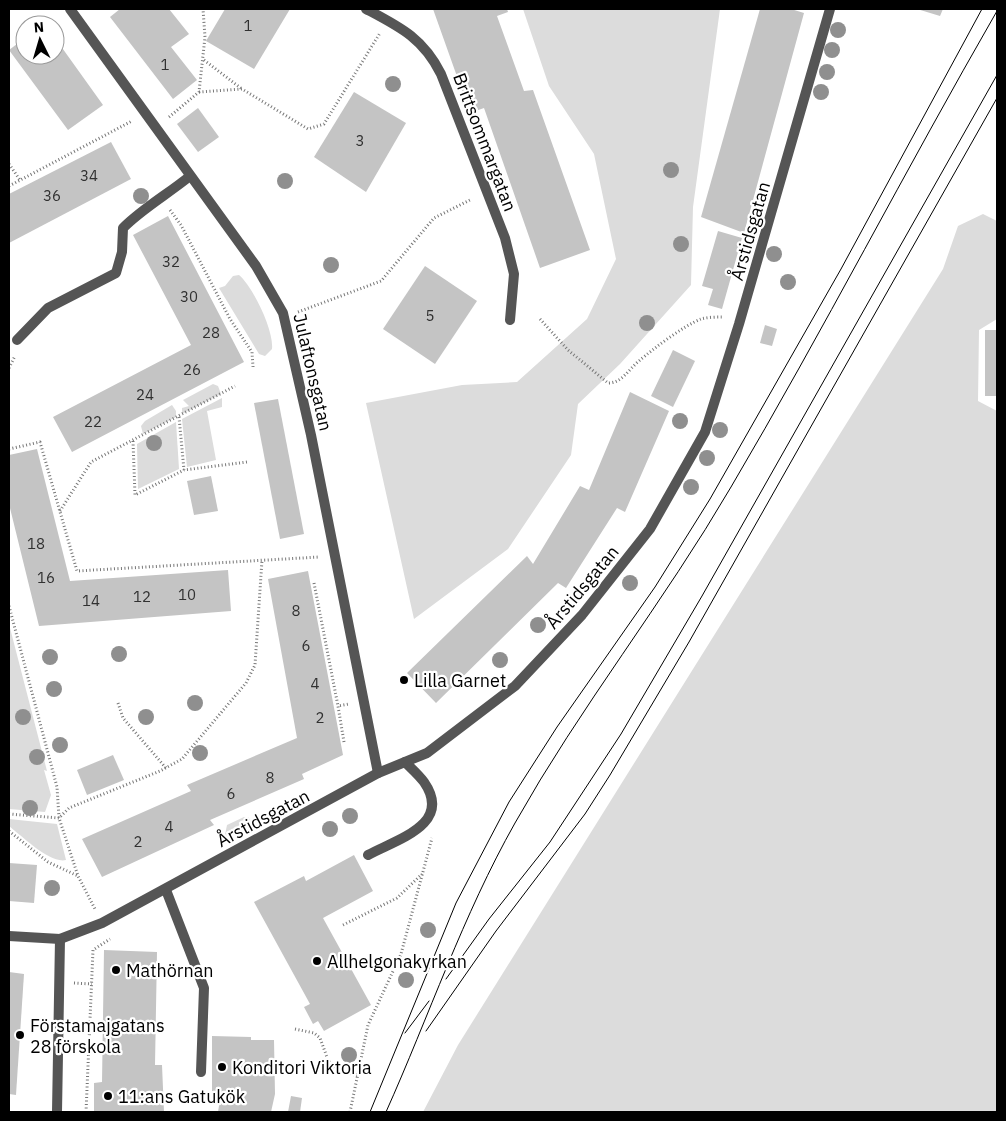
<svg xmlns="http://www.w3.org/2000/svg" width="1006" height="1121" viewBox="0 0 1006 1121" font-family="'IBM Plex Sans',sans-serif">
	<style>
		.green { fill: #dcdcdc }
		.building { fill: #c4c4c4 }
		.lines { fill: none; stroke-linecap: round; stroke-linejoin: round }
		.path { stroke: #777; stroke-width: 3; stroke-dasharray: 1 2.5; stroke-linecap: butt }
		.lane { stroke: #555; stroke-width: 10 }
		.street { stroke: #555; stroke-width: 10 }
		.tram { stroke: #000; stroke-width: 1 }
		.tree { fill: #8f8f8f }
		.poi-dot { fill: #000; stroke: #fff; stroke-width: 2 }
		.labels { text-anchor: middle; dominant-baseline: central; stroke-width: 4.5; stroke-linejoin: round; paint-order: stroke }
		.number-label { font-size: 15px; fill: #313131 }
		.street-label { font-size: 18px; fill: #000; stroke: #fff }
		.poi-label { font-size: 18px; fill: #000; stroke: #fff; text-anchor: start }
	</style>
	<rect width="100%" height="100%" fill="#fff"/>
	<g class="green">
		<polygon points="523,9 720,9 693,207 691,285 620,364 578,404 571,455 508,549 414,619 366,403 462,385 517,382 587,319 616,259 594,154 549,86"/>
		<polygon points="983,214 997,221 997,319 979,330 978,401 997,411 997,1112 423,1112 458,1045 943,269 958,226"/>
		<path d="M 239,275 C 253,287 274,330 272,349 L 265,356 L 259,354 L 219,288 L 225,286 L 233,276 Z"/>
		<polygon points="213,384 218,386 221,394 182,414 182,408 189,406 183,400"/>
		<polygon points="222,398 222,407 207,411 216,460 187,467 182,419"/>
		<polygon points="172,405 176,411 176,417 143,434 141,426 145,421"/>
		<polygon points="176,422 179,469 138,489 137,444"/>
		<polygon points="9,624 47,771 44,770 51,795 45,812 9,809"/>
		<polygon points="244,817 248,817 253,824 224,840 227,825"/>
		<path d="M 9,819 L 57,824 L 66,860 C 50,864 22,836 9,826 Z"/>
	</g>
	<g class="building">
		<polygon points="120,9 169,9 189,34 171,47 197,80 173,99 110,17"/>
		<polygon points="225,9 290,9 254,69 206,41"/>
		<polygon points="433,9 507,9 508,12 497,16 524,91 533,90 590,250 540,268 484,108 470,113"/>
		<polygon points="760,9 791,9 804,13 744,233 701,217"/>
		<polygon points="917,9 943,9 940,16"/>
		<polygon points="25,38 25,55 55,55 55,38 103,105 68,130 9,50"/>
		<polygon points="354,92 406,123 366,192 314,157"/>
		<polygon points="198,108 219,137 198,152 177,124"/>
		<polygon points="111,142 131,179 9,243 9,194"/>
		<polygon points="168,216 244,362 72,452 53,417 191,345 133,235"/>
		<polygon points="718,231 742,238 722,309 708,305 713,289 702,286"/>
		<polygon points="425,266 477,301 435,364 383,329"/>
		<polygon points="765,325 777,329 772,346 760,343"/>
		<rect x="985" y="330" width="12" height="66"/>
		<polygon points="673,350 695,361 673,407 651,396"/>
		<polygon points="630,392 669,411 625,512 617,508 566,588 558,583 436,703 407,673 527,556 533,564 580,486 589,490"/>
		<polygon points="278,399 304,534 280,539 254,403"/>
		<polygon points="37,449 70,581 228,570 231,611 39,626 9,504 9,455"/>
		<polygon points="211,476 218,511 194,515 187,481"/>
		<polygon points="308,571 343,755 302,774 304,779 210,820 214,825 102,877 82,839 191,791 187,785 297,738 268,579"/>
		<polygon points="113,755 124,780 87,795 77,770"/>
		<polygon points="354,855 373,891 323,918 371,1005 324,1031 318,1021 313,1024 304,1007 310,1004 254,902 304,876 306,881"/>
		<polygon points="9,863 37,865 34,903 9,901"/>
		<polygon points="104,950 157,952 155,1065 162,1065 164,1112 94,1112 94,1083 102,1082"/>
		<polygon points="9,972 24,974 16,1095 9,1094"/>
		<polygon points="212,1036 251,1037 251,1040 274,1040 275,1094 271,1112 218,1112 221,1093 212,1093"/>
		<polygon points="291,1096 302,1098 300,1112 288,1112"/>
	</g>
	<g class="lines">
		<g class="path">
			<polyline points="204,60 242,89"/>
			<polyline points="199,92 242,89 308,129 324,124 380,33"/>
			<polyline points="169,117 199,92 205,37 203,9"/>
			<polyline points="9,164 20,180"/>
			<polyline points="9,186 132,121"/>
			<polyline points="170,210 181,225 230,319 252,352 253,367"/>
			<polyline points="298,312 381,281 434,218 472,199"/>
			<path d="M 540,319 L 568,350 L 608,383 C 622,383 628,370 639,361 C 653,349 683,326 701,319 C 708,317 717,317 724,317"/>
			<polyline points="9,368 15,356"/>
			<polyline points="179,417 184,470"/>
			<polyline points="133,441 135,495 184,470 247,462"/>
			<polyline points="9,449 40,442 77,571 319,557"/>
			<polyline points="60,511 91,462 235,386"/>
			<polyline points="314,583 338,706"/>
			<polyline points="9,606 57,787 59,818 78,876 95,909"/>
			<polyline points="118,703 123,718 166,768"/>
			<polyline points="344,742 338,706 349,704"/>
			<polyline points="9,814 59,818 69,808 160,771 182,759 246,683 255,665 262,560"/>
			<polyline points="9,831 48,862 78,876"/>
			<polyline points="343,925 397,898 422,874"/>
			<polyline points="74,983 92,984"/>
			<polyline points="295,1029 314,1033 320,1038 328,1060 335,1068 357,1076"/>
			<polyline points="86,1112 93,950 110,939"/>
			<polyline points="350,1112 368,1025 401,954 432,838"/>
		</g>
		<g class="lane">
			<path d="M 17,340 L 48,308 L 116,273 L 122,252 L 123,228 C 143,208 168,194 190,176"/>
			<path d="M 368,855 C 398,839 453,824 424,782 C 419,775 411,768 405,762"/>
			<polyline points="166,890 204,988 201,1072"/>
		</g>
		<g class="street">
			<polyline points="70,9 256,266 283,313 311,435 378,773"/>
			<path d="M 366,9 C 400,27 423,38 441,74 L 505,238 L 514,274 L 510,320"/>
			<polyline points="9,936 60,939 102,923 378,773 427,753 515,686 582,615 650,529 705,432 739,324 830,9"/>
			<polyline points="57,1112 60,939"/>
		</g>
		<g class="tram">
			<polyline points="446,979 489,919 550,842 621,734 702,596 997,75"/>
			<polyline points="426,1031 496,931 585,814 610,775 689,642 997,98"/>
			<polyline points="405,1033 429,1001"/>
			<polyline points="370,1112 456,903 509,802 557,727 655,587 710,499 841,269 982,9"/>
			<path d="M 386,1112 C 429,1016 463,915 515,823 C 580,707 664,602 731,487 C 823,331 906,169 997,11"/>
		</g>
	</g>
	<g class="tree">
		<circle cx="838" cy="30" r="8"/>
		<circle cx="832" cy="50" r="8"/>
		<circle cx="827" cy="72" r="8"/>
		<circle cx="393" cy="84" r="8"/>
		<circle cx="821" cy="92" r="8"/>
		<circle cx="671" cy="170" r="8"/>
		<circle cx="285" cy="181" r="8"/>
		<circle cx="141" cy="196" r="8"/>
		<circle cx="681" cy="244" r="8"/>
		<circle cx="774" cy="254" r="8"/>
		<circle cx="331" cy="265" r="8"/>
		<circle cx="788" cy="282" r="8"/>
		<circle cx="647" cy="323" r="8"/>
		<circle cx="680" cy="421" r="8"/>
		<circle cx="720" cy="430" r="8"/>
		<circle cx="154" cy="443" r="8"/>
		<circle cx="707" cy="458" r="8"/>
		<circle cx="691" cy="487" r="8"/>
		<circle cx="630" cy="583" r="8"/>
		<circle cx="538" cy="625" r="8"/>
		<circle cx="119" cy="654" r="8"/>
		<circle cx="50" cy="657" r="8"/>
		<circle cx="500" cy="660" r="8"/>
		<circle cx="54" cy="689" r="8"/>
		<circle cx="195" cy="703" r="8"/>
		<circle cx="23" cy="717" r="8"/>
		<circle cx="146" cy="717" r="8"/>
		<circle cx="60" cy="745" r="8"/>
		<circle cx="200" cy="753" r="8"/>
		<circle cx="37" cy="757" r="8"/>
		<circle cx="30" cy="808" r="8"/>
		<circle cx="350" cy="816" r="8"/>
		<circle cx="330" cy="829" r="8"/>
		<circle cx="52" cy="888" r="8"/>
		<circle cx="428" cy="930" r="8"/>
		<circle cx="406" cy="980" r="8"/>
		<circle cx="349" cy="1055" r="8"/>
	</g>
	<g class="poi-dot">
		<circle cx="404" cy="680" r="5"/>
		<circle cx="317" cy="961" r="5"/>
		<circle cx="116" cy="970" r="5"/>
		<circle cx="20" cy="1035" r="5"/>
		<circle cx="222" cy="1067" r="5"/>
		<circle cx="108" cy="1096" r="5"/>
	</g>
	<g class="labels">
		<g class="number-label">
			<text x="248" y="25">1</text>
			<text x="165" y="64">1</text>
			<text x="360" y="140">3</text>
			<text x="89" y="175">34</text>
			<text x="52" y="195">36</text>
			<text x="171" y="261">32</text>
			<text x="189" y="296">30</text>
			<text x="430" y="315">5</text>
			<text x="211" y="332">28</text>
			<text x="192" y="369">26</text>
			<text x="145" y="394">24</text>
			<text x="93" y="421">22</text>
			<text x="36" y="543">18</text>
			<text x="46" y="577">16</text>
			<text x="187" y="594">10</text>
			<text x="142" y="596">12</text>
			<text x="91" y="600">14</text>
			<text x="296" y="610">8</text>
			<text x="306" y="645">6</text>
			<text x="315" y="683">4</text>
			<text x="320" y="717">2</text>
			<text x="270" y="777">8</text>
			<text x="231" y="793">6</text>
			<text x="169" y="826">4</text>
			<text x="138" y="841">2</text>
		</g>
		<g class="street-label">
			<text transform="translate(485 142) rotate(69)">Brittsommargatan</text>
			<text transform="translate(750 231) rotate(-74)">Årstidsgatan</text>
			<text transform="translate(313 372) rotate(77)">Julaftonsgatan</text>
			<text transform="translate(582 587) rotate(-50)">Årstidsgatan</text>
			<text transform="translate(263 818) rotate(-28)">Årstidsgatan</text>
		</g>
		<g class="poi-label">
			<text x="414" y="680">Lilla Garnet</text>
			<text x="327" y="961">Allhelgonakyrkan</text>
			<text x="126" y="970">Mathörnan</text>
			<text x="30" y="1025">Förstamajgatans<tspan x="30" dy="21">28 förskola</tspan></text>
			<text x="232" y="1067">Konditori Viktoria</text>
			<text x="118" y="1096">11:ans Gatukök</text>
		</g>
	</g>
	<rect width="1006" height="1121" fill="none" stroke="#000000" stroke-width="20"/>
	<g transform="translate(40 40) rotate(355)"><circle r="24" fill="#ffffff" stroke="#999999"/>
	<path d="M0-4L9 19L0 12L-9 19Z" fill="#000000"/>
	<text y="-8" font-size="14" font-weight="bold" text-anchor="middle" fill="#000000">N</text>
	</g>
</svg>
